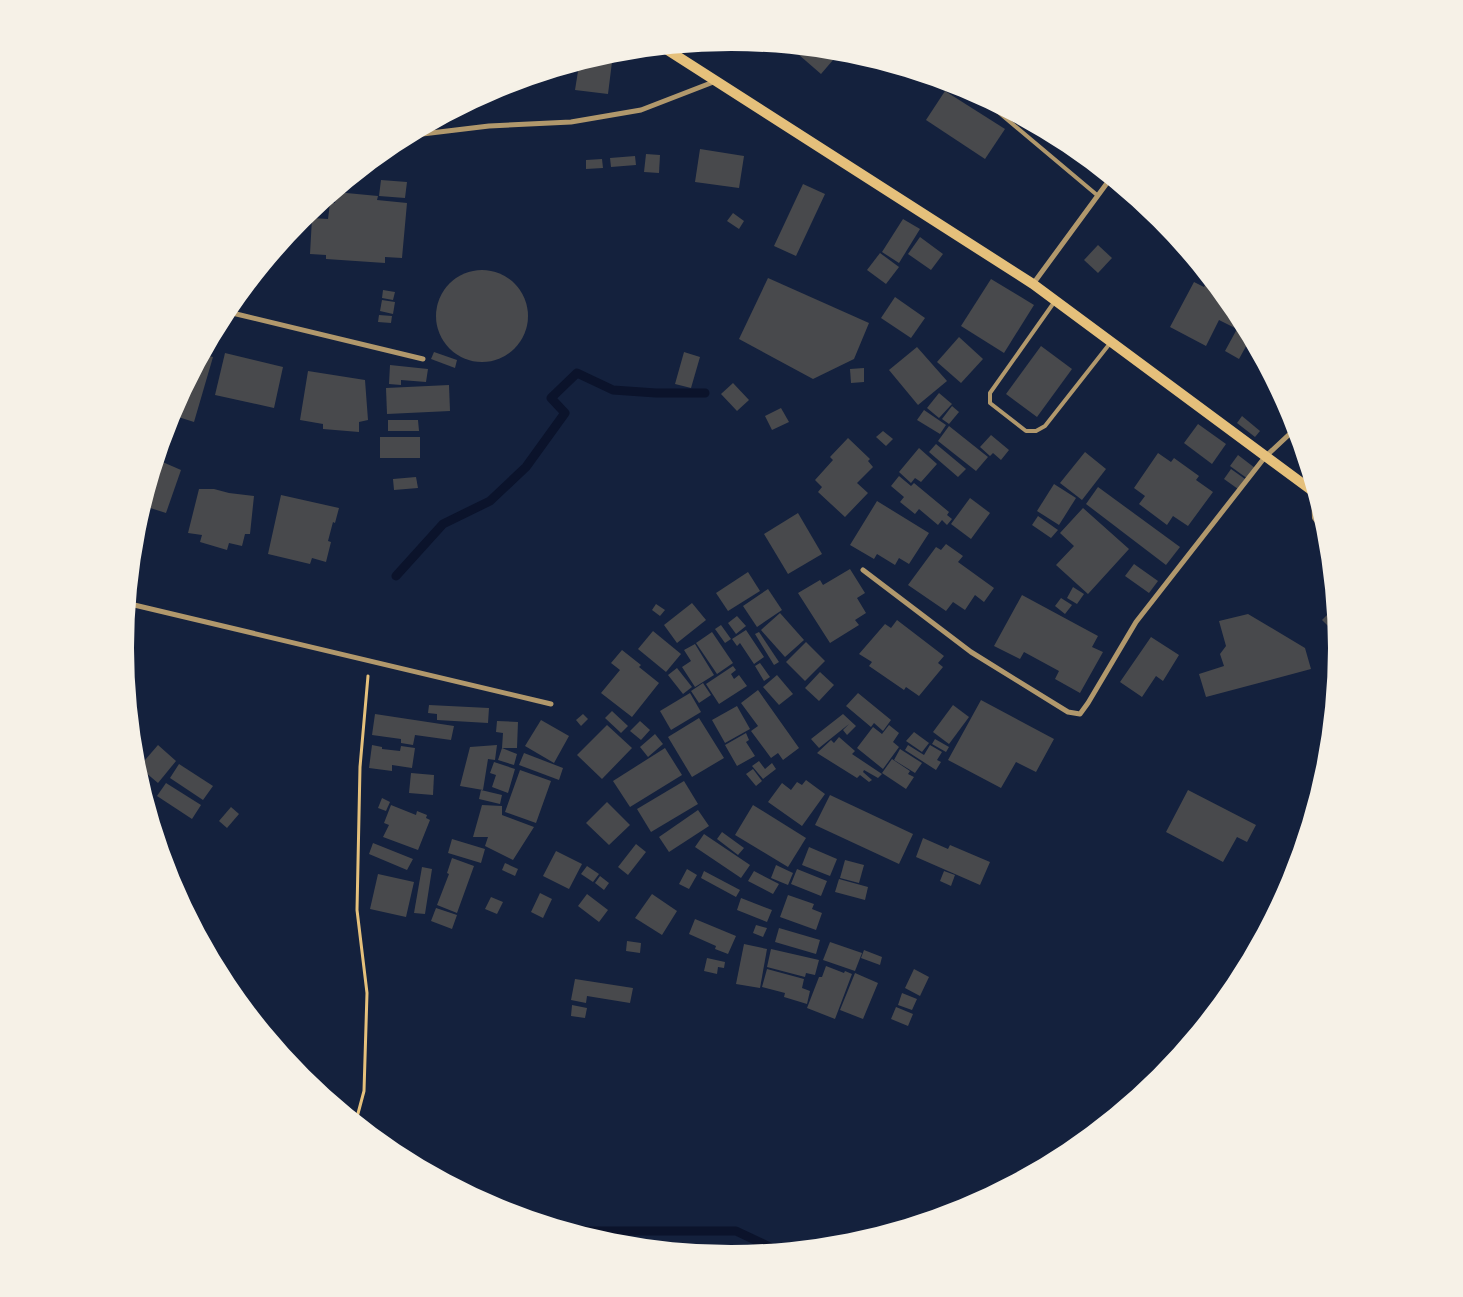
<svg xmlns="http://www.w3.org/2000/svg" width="1463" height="1297" viewBox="0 0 1463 1297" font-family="'DM Sans',sans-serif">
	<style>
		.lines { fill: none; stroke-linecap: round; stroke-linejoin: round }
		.stream { stroke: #0b132b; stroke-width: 9 }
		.building { fill: #48494c }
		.path { stroke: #e5c07b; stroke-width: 3 }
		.service { stroke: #b1986c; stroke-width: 4 }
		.minor { stroke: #b1986c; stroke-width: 5 }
		.secondary { stroke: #e5c07b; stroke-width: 10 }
	</style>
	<rect width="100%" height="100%" fill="#14213d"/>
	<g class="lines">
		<g class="stream">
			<polyline points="396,576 443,524 490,501 526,467 565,413 551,398 577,373 613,390 656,393 705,393"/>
			<polyline points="561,1227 587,1231 736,1231 776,1250"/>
		</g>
	</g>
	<g class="building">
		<polygon points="791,48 839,53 821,74"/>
		<polygon points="613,54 608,94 575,90 579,65"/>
		<polygon points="945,91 1005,129 985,159 926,120"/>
		<polygon points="700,149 744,156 739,188 695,182"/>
		<polygon points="646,154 660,155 659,173 644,172"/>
		<polygon points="635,156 636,165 611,167 610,158"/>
		<polygon points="602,159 603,168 586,169 586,160"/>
		<polygon points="381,180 407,182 405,198 379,196"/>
		<polygon points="803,184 825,194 796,256 774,246"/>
		<polygon points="336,192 378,196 377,200 407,203 402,258 385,257 385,263 326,259 326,255 310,254 312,218 328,219 330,203 335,203"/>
		<polygon points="1142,205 1160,220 1172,235 1169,238"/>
		<polygon points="733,213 744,221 739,229 727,221"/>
		<polygon points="903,219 920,229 899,263 882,252"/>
		<polygon points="920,237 943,254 931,270 908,254"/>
		<polygon points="1098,245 1112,258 1098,273 1084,260"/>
		<polygon points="880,253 899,267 886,284 867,270"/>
		<circle cx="482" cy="316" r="46"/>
		<polygon points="768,278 869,323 854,359 813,379 739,339"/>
		<polygon points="991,279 1034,305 1004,353 961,326"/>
		<polygon points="1207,281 1212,284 1236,312 1250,339 1239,359 1225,351 1237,329 1219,320 1206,346 1170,327 1194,282 1204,287"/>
		<polygon points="383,290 395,292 393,300 382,298"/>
		<polygon points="895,297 925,318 911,338 881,318"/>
		<polygon points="382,300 395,302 393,314 380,311"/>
		<polygon points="379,315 392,316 391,323 378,322"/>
		<polygon points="959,337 983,359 961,383 937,362"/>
		<polygon points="1041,346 1072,369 1037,417 1006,394"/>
		<polygon points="917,347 947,381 918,405 889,370"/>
		<polygon points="434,352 457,360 455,368 431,359"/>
		<polygon points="684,352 700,357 691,388 675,384"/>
		<polygon points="225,353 283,367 274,408 215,395"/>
		<polygon points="205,355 213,357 194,422 172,415"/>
		<polygon points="390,365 428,369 426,382 401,380 401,385 389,384"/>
		<polygon points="864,368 864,382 851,383 850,369"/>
		<polygon points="308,371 365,380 368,420 359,422 359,432 323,429 323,424 300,420"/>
		<polygon points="733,383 749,400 737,411 721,394"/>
		<polygon points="449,385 450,411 387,414 386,388"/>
		<polygon points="939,393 952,404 939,418 927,408"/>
		<polygon points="952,406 959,412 949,424 942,419"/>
		<polygon points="781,408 789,422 772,430 765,416"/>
		<polygon points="924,410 946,425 940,434 917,420"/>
		<polygon points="1242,416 1260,431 1255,437 1237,423"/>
		<polygon points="388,420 418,420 419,431 388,431"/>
		<polygon points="1198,424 1226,444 1212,464 1184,443"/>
		<polygon points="949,426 988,457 976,471 938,441"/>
		<polygon points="883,431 893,439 886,446 876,437"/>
		<polygon points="991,435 1009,450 1001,460 993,453 990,456 980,447"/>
		<rect x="380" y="437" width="40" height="21"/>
		<polygon points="848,438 870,459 868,461 873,467 857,483 868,493 845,517 818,492 822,487 815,480 833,460 830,457"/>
		<polygon points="936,444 966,469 958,477 929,452"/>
		<polygon points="919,448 937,464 921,482 915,478 911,483 899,472"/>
		<polygon points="1085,452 1106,469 1082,500 1060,483"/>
		<polygon points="1158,453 1171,462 1174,458 1199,476 1196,480 1213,492 1188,526 1173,516 1167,525 1139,504 1145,496 1134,488"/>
		<polygon points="1238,455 1255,468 1248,479 1230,466"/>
		<polygon points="158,460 181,470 166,513 144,506"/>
		<polygon points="1231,469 1245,479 1238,489 1224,479"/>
		<polygon points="899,476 911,486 914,483 949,512 947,515 952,519 947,525 942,520 938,525 919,509 915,514 900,502 904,497 891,486"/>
		<polygon points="416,477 418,488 394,490 393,479"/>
		<polygon points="1054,484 1076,498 1059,525 1037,511"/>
		<polygon points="1098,487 1180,547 1166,565 1086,504"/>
		<polygon points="199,489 214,489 229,493 254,496 250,534 245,534 242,546 229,543 227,550 200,542 202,535 188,533"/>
		<polygon points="281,495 339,508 335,523 333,522 328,541 331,542 326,562 312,558 310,564 268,554"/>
		<polygon points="970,498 990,513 971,539 951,524"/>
		<polygon points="877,501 929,533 909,564 899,558 895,565 877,554 874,559 850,545"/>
		<polygon points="1083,508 1129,549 1088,594 1056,565 1074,546 1060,533"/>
		<polygon points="798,513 822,554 788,574 764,534"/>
		<polygon points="1038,516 1058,530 1051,538 1032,525"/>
		<polygon points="946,544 963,556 958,562 994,588 984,602 975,595 965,610 953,602 946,611 908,585 936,547 941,550"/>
		<polygon points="1134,564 1158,581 1149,593 1125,576"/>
		<polygon points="850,569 865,593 857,598 866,613 855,620 859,625 830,643 798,593 820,580 823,585"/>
		<polygon points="748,572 760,591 728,611 716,593"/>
		<polygon points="1073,587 1084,594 1077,604 1067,598"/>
		<polygon points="768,589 782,610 757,627 743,606"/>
		<polygon points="1022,595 1098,636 1092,647 1103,652 1080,693 1055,679 1059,671 1024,652 1020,659 994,646"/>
		<polygon points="1061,598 1072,605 1065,614 1055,606"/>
		<polygon points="692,603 706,620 677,643 664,625"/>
		<polygon points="656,604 665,610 660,616 652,610"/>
		<polygon points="1331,611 1334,614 1336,634 1322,620"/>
		<polygon points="780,613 804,640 785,657 761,630"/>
		<polygon points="1248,614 1305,648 1311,669 1206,697 1199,674 1224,666 1220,654 1226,646 1219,621"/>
		<polygon points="737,616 746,626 736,634 728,623"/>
		<polygon points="897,620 944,656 938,663 943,667 919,696 906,687 904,690 869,666 872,662 859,654 885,624 891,628"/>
		<polygon points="721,625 731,639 725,643 715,629"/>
		<polygon points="746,630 764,657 754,664 740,643 737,646 732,639"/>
		<polygon points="653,631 681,654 666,672 638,649"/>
		<polygon points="712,632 733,663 717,674 696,643"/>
		<polygon points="759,632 779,662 774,665 755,634"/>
		<polygon points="1151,637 1179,655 1163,681 1156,676 1142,697 1120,682"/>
		<polygon points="806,642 825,661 805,681 786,662"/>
		<polygon points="695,644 714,675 695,687 682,667 691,661 684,650"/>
		<polygon points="622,650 641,665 639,667 659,683 632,717 601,693 620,670 611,663"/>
		<polygon points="760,663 770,677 764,681 755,666"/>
		<polygon points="733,666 736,670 731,674 734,679 739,675 747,686 719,704 706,684"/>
		<polygon points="677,668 692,687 683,694 668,675"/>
		<polygon points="820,672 834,685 819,701 805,688"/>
		<polygon points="777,675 793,694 779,705 763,687"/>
		<polygon points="703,683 711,695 699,703 691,691"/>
		<polygon points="758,690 799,748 783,760 778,753 771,758 751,731 758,726 741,703"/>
		<polygon points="690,693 701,712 671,730 660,711"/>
		<polygon points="858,693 891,720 883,731 874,723 871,727 846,706"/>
		<polygon points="981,700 1054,739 1036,772 1016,762 1001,788 948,760"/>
		<polygon points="429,705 489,708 488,723 437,720 437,714 428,713"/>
		<polygon points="953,705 969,717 949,744 933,732"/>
		<polygon points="737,706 750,729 725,743 712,720"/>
		<polygon points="612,711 628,726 621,733 605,718"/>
		<polygon points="375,714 454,726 451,740 415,735 413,745 401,743 401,739 372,735"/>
		<polygon points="583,714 588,719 581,726 576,720"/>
		<polygon points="843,714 856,726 847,735 843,730 849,724 819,748 811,739"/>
		<polygon points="699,718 724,758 692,777 668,737"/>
		<polygon points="541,720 569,736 554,763 525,746"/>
		<polygon points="497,721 518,722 517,748 502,748 503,733 496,732"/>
		<polygon points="640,721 650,730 641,740 630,731"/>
		<polygon points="607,725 632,748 602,779 577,755"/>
		<polygon points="889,725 899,733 893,742 899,747 883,769 857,748 873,727 882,734"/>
		<polygon points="914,732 929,743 922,752 906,741"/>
		<polygon points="746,733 749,740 746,742 755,756 737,766 725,745"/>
		<polygon points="655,734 663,744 648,757 640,747"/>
		<polygon points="839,737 855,751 852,754 882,774 878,778 864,770 863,772 872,780 869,782 860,775 857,778 817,753 831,740 834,743"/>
		<polygon points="935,739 949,747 946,752 932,744"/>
		<polygon points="158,745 176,761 158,783 139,767"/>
		<polygon points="372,745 382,747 382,749 400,751 401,746 415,748 412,768 392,765 392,771 369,768"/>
		<polygon points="497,745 495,760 488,759 483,790 460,786 470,747"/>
		<polygon points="908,745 924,755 930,745 942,752 937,760 941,762 936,770 905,750"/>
		<polygon points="502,748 517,754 514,765 498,760"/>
		<polygon points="665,748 682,775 630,807 613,781"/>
		<polygon points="900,749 922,763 915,773 894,760"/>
		<polygon points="524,753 563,768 559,780 519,765"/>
		<polygon points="892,759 910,771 908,774 914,777 906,789 882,773"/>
		<polygon points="759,761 765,769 772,763 776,769 763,779 752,766"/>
		<polygon points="494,762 515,769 508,793 492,787 496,775 490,773"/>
		<polygon points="179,764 213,786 203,800 170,778"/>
		<polygon points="753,769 762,781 756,786 746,774"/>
		<polygon points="520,770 551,781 536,823 505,812"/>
		<polygon points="411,773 434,775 433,795 409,793"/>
		<polygon points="806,780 825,794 802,826 768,802 782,783 791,790 797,782 802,785"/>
		<polygon points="684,781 698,804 651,832 637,809"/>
		<polygon points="166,783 201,805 192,819 157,796"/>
		<polygon points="481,790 502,795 500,804 479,799"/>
		<polygon points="1188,790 1256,825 1247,842 1237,837 1223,862 1166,832"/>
		<polygon points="830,795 913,834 899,864 815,825"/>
		<polygon points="382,798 390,802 386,811 378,808"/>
		<polygon points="607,802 630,825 609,845 586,823"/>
		<polygon points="391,805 416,815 417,811 427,815 426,818 430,820 418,850 383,837 389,825 384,823"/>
		<polygon points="482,805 502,806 502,815 534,827 513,860 485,846 488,837 473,837"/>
		<polygon points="753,805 806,838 788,867 735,835"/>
		<polygon points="231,807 239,814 227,828 219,821"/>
		<polygon points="698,810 709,826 669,852 659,837"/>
		<polygon points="722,832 744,848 738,855 717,839"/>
		<polygon points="704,834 750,865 741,878 695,847"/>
		<polygon points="923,838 948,849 950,845 990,862 980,885 916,857"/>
		<polygon points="452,839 485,849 481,863 448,853"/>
		<polygon points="373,843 413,859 407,870 369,854"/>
		<polygon points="636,844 646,852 628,875 618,867"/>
		<polygon points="809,847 837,859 830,876 802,865"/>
		<polygon points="556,851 582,864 569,889 543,876"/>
		<polygon points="452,858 474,866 457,913 437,905 449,874 447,873"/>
		<polygon points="845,860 864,865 859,883 840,878"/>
		<polygon points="505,863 518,869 515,876 502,870"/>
		<polygon points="776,865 793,873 788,885 771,878"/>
		<polygon points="587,866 599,874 593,882 581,874"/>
		<polygon points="422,867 432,869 425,914 414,913"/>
		<polygon points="687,869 697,875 689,889 679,884"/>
		<polygon points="797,869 827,881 821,896 791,884"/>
		<polygon points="704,871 740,890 736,897 701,878"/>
		<polygon points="754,871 779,884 773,894 748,881"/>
		<polygon points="944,871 955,875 951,886 940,881"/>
		<polygon points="378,874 414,882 406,917 370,909"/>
		<polygon points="600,876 609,883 604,890 595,883"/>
		<polygon points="839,879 868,887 865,900 835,892"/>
		<polygon points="540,893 552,899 543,918 531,912"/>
		<polygon points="587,894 608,910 599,922 578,906"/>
		<polygon points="652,894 677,911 662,935 635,918"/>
		<polygon points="788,895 814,904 812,909 822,913 816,930 780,917"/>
		<polygon points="491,897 503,902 497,914 485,909"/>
		<polygon points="741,898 772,910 767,922 737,910"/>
		<polygon points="436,908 457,915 452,929 431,921"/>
		<polygon points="695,919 736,936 728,954 715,949 716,946 689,934"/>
		<polygon points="756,925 767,928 763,937 753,933"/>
		<polygon points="779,928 820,940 816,954 775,942"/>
		<polygon points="627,941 641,943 640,953 626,951"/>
		<polygon points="830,942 862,953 855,971 823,960"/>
		<polygon points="744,944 767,949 760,988 736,984"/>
		<polygon points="771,949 819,960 815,975 806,973 805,977 767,967"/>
		<polygon points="864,950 882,957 880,965 861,958"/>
		<polygon points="707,958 725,962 724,968 718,967 717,974 704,971"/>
		<polygon points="826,966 844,973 845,971 852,974 835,1019 807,1008 819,977 822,977"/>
		<polygon points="767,969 804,979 802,988 810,991 807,1004 784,997 785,993 762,987"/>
		<polygon points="914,969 929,977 920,996 905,988"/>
		<polygon points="855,973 878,983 863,1019 840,1010"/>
		<polygon points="575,979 633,988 630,1003 587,996 586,1003 571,1000"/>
		<polygon points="902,993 917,999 912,1010 898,1005"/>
		<polygon points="572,1005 587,1008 585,1018 571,1016"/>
		<polygon points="896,1007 913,1014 908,1026 891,1019"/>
	</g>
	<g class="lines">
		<polyline class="path" points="356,1121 364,1091 367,993 357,910 360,767 368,676"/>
		<g class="service">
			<polyline points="984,100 1097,195"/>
			<polyline points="1055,301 990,393 990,403 1026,431 1036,431 1045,426 1111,342"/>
			<polyline points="1313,493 1314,518 1326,534"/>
		</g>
		<g class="minor">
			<polyline points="414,135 489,126 571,122 641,110 716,81"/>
			<polyline points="1033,284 1110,179"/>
			<polyline points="228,312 423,359"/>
			<polyline points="863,570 971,652 1068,712 1080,714 1088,703 1136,622 1265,457 1295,429"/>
			<polyline points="130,604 551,704"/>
		</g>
		<polyline class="secondary" points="666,49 1033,284 1314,492"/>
	</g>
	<path d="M0 0H1463V1297H0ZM134 648a597 597 0 1 1 1194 0a597 597 0 1 1-1194 0Z" fill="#f6f1e7" fill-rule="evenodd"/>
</svg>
